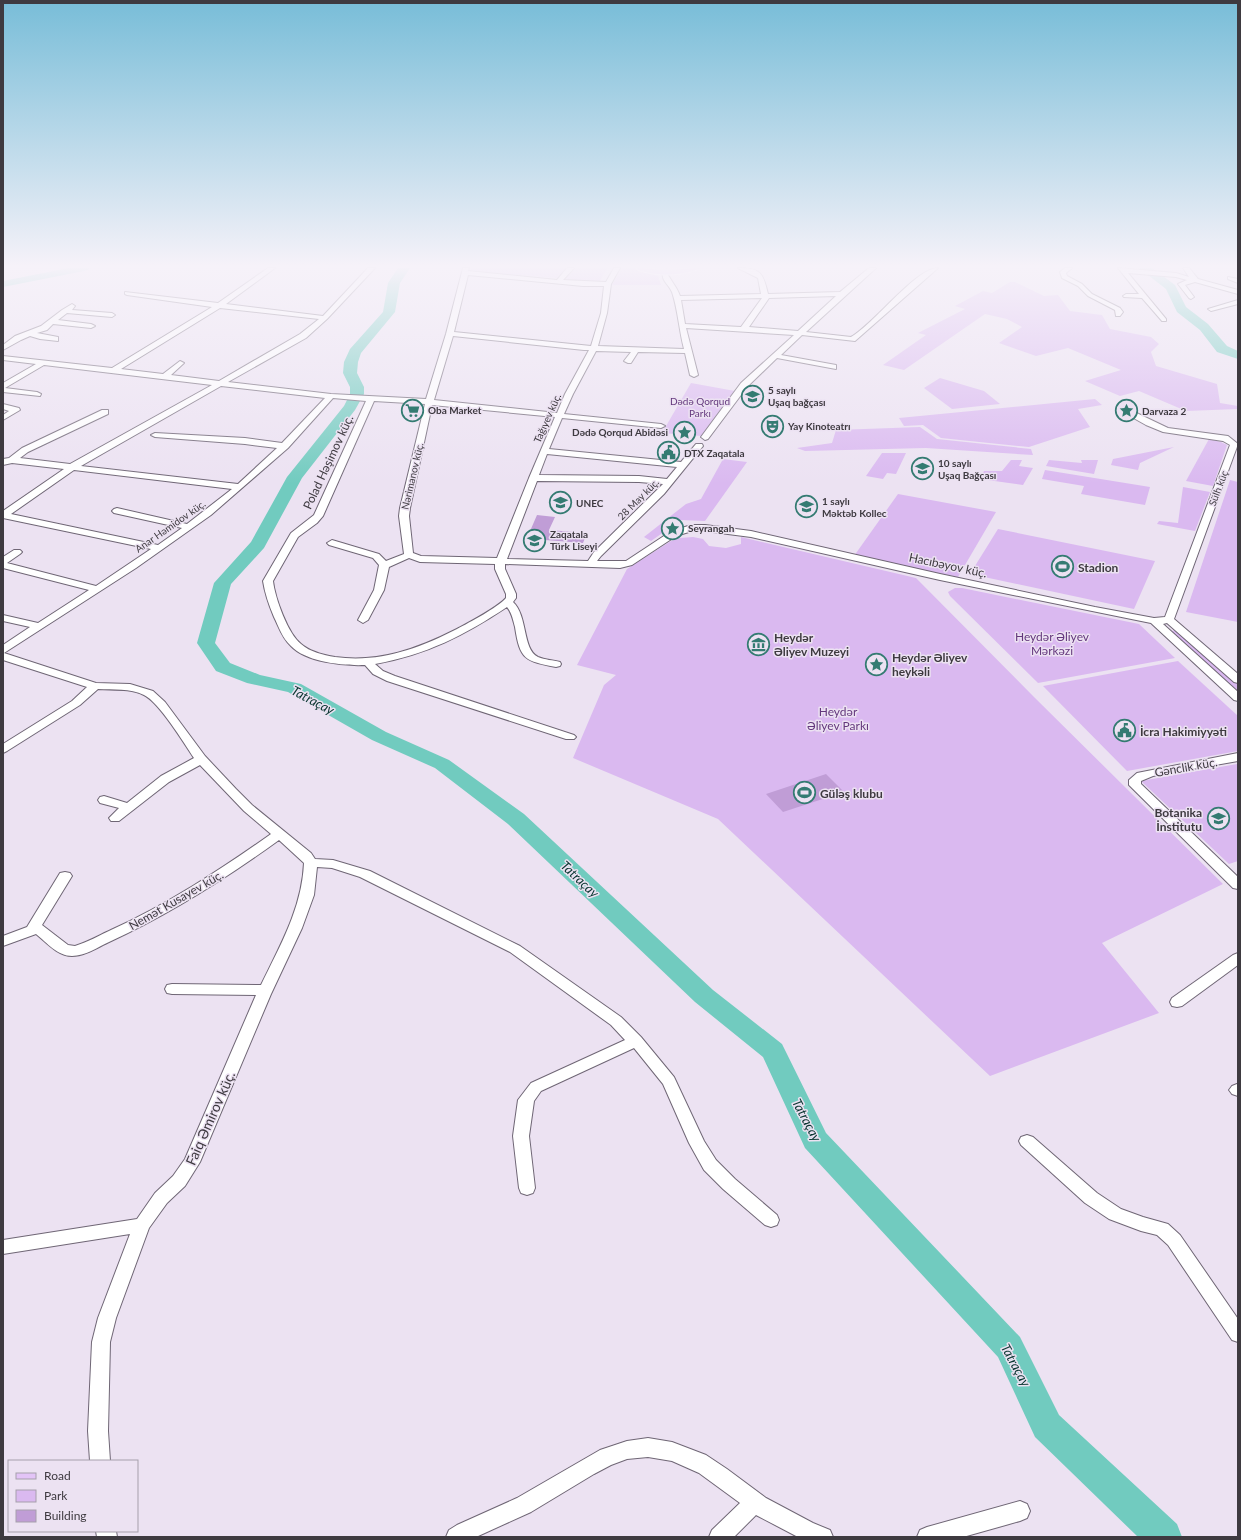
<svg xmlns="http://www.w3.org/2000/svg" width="1241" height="1540" viewBox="0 0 1241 1540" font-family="Lato,sans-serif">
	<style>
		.green { fill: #dab9f0 }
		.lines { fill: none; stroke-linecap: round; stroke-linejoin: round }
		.river { fill: #71cbbf; fill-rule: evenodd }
		.building { fill: #c09dd6 }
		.minor-casing { stroke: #6f6675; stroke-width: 2 }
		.major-casing { stroke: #fff; stroke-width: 2 }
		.minor { fill: #fff; fill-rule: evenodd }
		.major { fill: #e3c4f7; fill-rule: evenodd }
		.labels { text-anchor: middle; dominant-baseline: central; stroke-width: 3; stroke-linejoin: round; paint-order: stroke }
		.far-poi-label { font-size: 10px; font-weight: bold; fill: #3e3a40; stroke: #ece2f2; text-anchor: start }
		.far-park-label { font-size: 10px; fill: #64387d; stroke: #ece2f2 }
		.far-street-label { font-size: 10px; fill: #3e3a40; stroke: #ece2f2 }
		.street-label { font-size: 12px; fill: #3e3a40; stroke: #ece2f2 }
		.poi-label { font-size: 12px; font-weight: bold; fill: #3e3a40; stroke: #ece2f2; text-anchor: start }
		.park-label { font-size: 12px; fill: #64387d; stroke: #ece2f2 }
		.water-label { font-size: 13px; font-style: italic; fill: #0a3631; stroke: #ece2f2 }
		.near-street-label { font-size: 14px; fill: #3e3a40; stroke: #ece2f2 }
	</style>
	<rect width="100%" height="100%" fill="#ece2f2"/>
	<g class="green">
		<polygon points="471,268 567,268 557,278 470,271"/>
		<polygon points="576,268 608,268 599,282 565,279"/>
		<polygon points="622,268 630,268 658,276 661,285 612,285"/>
		<polygon points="1010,282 1015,282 1044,296 1058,295 1070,311 1102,315 1110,329 1151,337 1159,344 1151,352 1156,366 1217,384 1220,403 1238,406 1238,409 1186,411 1139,391 1120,396 1085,381 1121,370 1068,348 1036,356 999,343 1022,327 1007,319 985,314 904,370 883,365 926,335 918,333 965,309 955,306 983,291 992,293"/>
		<polygon points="940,378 984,391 1000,404 952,409 924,388"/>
		<polygon points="691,383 735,391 701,436 662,433"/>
		<polygon points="1095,399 1102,405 1078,409 1090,427 1029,447 941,438 923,425 904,426 899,418"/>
		<polygon points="920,427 937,439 1031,449 1033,455 926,448 805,451 797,448 832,443 836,430"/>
		<polygon points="1209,439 1221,442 1227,445 1213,486 1186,481"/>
		<polygon points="1174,447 1140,463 1138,470 1111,465 1113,459"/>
		<polygon points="882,453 906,453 896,474 887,473 883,479 866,476"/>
		<polygon points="723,459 747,462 705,521 681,520 651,541 644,537 686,504 701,499"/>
		<polygon points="1011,460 1022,460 1019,466 1033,468 1023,485 980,479 984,471 1002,471"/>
		<polygon points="1049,460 1082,463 1081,460 1098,460 1094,474 1046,466"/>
		<polygon points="1045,470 1150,487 1145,505 1081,494 1084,486 1042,479"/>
		<polygon points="1230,480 1238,482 1238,622 1186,612"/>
		<polygon points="1183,487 1210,492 1195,531 1157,524 1159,521 1178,523"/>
		<polygon points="898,494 996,512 958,577 854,556"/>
		<polygon points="998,529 1155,561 1134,609 970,574"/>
		<polygon points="693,537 703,539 709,546 726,548 741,544 741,537 916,578 1034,697 1223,884 1102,943 1159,1013 990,1076 718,819 573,758 604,685 616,675 577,665 627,569 671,541 680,538"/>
		<polygon points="955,588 962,588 1139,624 1175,658 1038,683 950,596 948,592"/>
		<polygon points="1178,630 1238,684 1238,691 1170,631"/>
		<polygon points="1178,661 1238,716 1238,751 1127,771 1043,686"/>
		<polygon points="1237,764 1238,861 1229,864 1141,781"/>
	</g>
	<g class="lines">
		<g class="river">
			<polygon points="69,268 90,268 88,270 84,271 3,287 3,281"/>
			<polygon points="398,268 410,268 400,283 395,312 361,353 358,362 357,373 364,387 364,394 355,410 302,478 264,548 231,584 215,643 230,663 260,675 301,684 386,732 449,760 524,814 713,990 782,1044 826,1133 1020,1337 1059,1415 1177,1524 1182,1537 1138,1537 1035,1437 998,1357 805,1148 763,1057 695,1002 508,824 435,768 372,740 288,692 247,683 216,671 197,643 214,583 251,542 287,477 344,406 350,394 350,387 343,373 344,362 350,349 383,312 388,283"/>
			<polygon points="1139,268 1152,268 1175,285 1186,307 1208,324 1227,346 1238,351 1238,359 1217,352 1200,330 1177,312 1166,289"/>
		</g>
	</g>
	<g class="building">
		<polygon points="407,404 423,405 420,417 403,417"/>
		<polygon points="537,515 555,517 549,530 587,533 583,543 545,540 543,546 524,545"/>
		<polygon points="826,774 844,792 783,812 766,794"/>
	</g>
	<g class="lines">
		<defs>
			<g id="minor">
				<path d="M 268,268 L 275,268 L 226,304 L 323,316 L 368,268 L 375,268 L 327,319 L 306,338 L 228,382 L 331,394 L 426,399 L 446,334 L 463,268 L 469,268 L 468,271 L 557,280 L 567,268 L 574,268 L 563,280 L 606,282 L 614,268 L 620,268 L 611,284 L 607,313 L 598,346 L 684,349 C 679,330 678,310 672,292 C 669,285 661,280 663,273 L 667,273 C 671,281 677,287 680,296 L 761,294 L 758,278 L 738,268 C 761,268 763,273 768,294 L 840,292 L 869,268 L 876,268 L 806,332 L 851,337 C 873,325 916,268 938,268 L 855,341 L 802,335 L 781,355 L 836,365 L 836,369 L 777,358 L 747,387 L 708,439 L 705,440 L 701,437 L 741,383 L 794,335 L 686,328 L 698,375 L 694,377 L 690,375 L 685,353 L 638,352 L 631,363 L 628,363 L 624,361 L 631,352 L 596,351 L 573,394 L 564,414 L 661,424 L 665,426 L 661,428 L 562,418 L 549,449 L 681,462 L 696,444 L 702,444 L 703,446 L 664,494 L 601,556 L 597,561 L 626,561 L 670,532 L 691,525 L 705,525 L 751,531 L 940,574 L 1095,607 L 1154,618 L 1165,617 L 1230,445 L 1223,441 L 1163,432 L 1146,425 L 1121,411 L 1120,409 L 1124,407 L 1168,428 L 1228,436 L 1238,444 L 1174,619 L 1238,674 L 1238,683 L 1234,682 L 1167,623 L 1163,624 L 1238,692 L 1238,701 L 1234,700 L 1151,623 L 940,580 L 751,537 L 705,531 L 692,531 L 676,536 L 632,565 L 620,568 L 505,564 L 505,569 L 516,594 L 516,598 L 513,602 C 528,616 522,649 538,657 C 545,660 553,660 560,662 L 561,664 L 560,666 L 556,667 C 525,661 520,660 515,627 C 513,620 512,613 507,607 C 465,635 426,655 375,664 L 383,671 L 395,676 L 574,735 L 576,737 L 574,739 L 566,739 L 387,681 L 373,674 L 365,665 C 343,666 306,662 291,646 C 282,638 279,627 274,617 C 269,605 265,594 263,581 L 291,533 L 314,515 L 366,401 L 333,398 L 288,448 L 211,515 L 136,568 L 4,653 L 96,683 L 130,684 L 153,691 L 165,702 L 205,756 L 236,789 L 252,805 L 311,853 L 315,859 L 333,860 L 370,871 L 520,946 L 621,1017 L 641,1037 L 674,1077 L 704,1141 L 716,1160 L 735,1179 L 777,1215 L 779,1220 L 777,1225 L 771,1227 L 765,1225 L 723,1189 L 704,1170 L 689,1143 L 663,1084 L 634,1048 L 541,1091 L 534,1101 L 529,1136 L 535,1188 L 533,1193 L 527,1195 L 521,1193 L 519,1188 L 513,1136 L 518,1100 L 531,1083 L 625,1040 L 611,1025 L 510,952 L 360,877 L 332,868 L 317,867 L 314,895 L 302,928 L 271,994 L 200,1162 L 185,1186 L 167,1203 L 149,1228 L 116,1318 L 110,1342 L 108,1431 L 110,1461 L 90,1461 L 88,1431 L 92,1342 L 98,1318 L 130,1234 L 3,1254 L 3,1240 L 137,1219 L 155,1193 L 173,1176 L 185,1159 L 256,995 L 172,994 L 167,993 L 165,989 L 167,985 L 172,984 L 261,985 C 280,946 302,908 304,863 L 279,840 C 225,879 170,914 109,942 C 98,947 85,956 72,956 C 58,956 47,943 36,934 L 3,946 L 3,936 L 27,927 L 60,873 L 65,872 L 70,873 L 72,876 L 42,925 L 68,945 L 75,946 C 88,942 100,935 111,930 C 168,904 220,870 271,834 L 244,811 L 200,765 L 169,782 L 119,821 L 111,821 L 109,818 L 119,808 L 100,803 L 98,800 L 100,797 L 104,796 L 127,803 L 161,776 L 194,758 C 184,743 159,702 144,695 C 130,688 113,690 98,689 L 80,705 L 7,751 L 3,753 L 3,744 L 72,701 L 87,687 L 3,660 L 3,645 L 30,627 L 3,621 L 3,615 L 38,623 L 89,590 L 3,568 L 3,557 L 14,550 L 20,550 L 22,552 L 20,554 L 7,563 L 96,586 L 151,549 L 3,518 L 3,511 L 64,469 L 12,463 L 3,465 L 3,459 L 9,458 L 22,448 L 102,410 L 108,410 L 108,414 L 28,452 L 20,458 L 70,464 L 212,385 L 44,365 L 5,388 L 37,392 L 41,394 L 40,396 L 3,392 L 3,383 L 36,364 L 3,360 L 3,356 L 112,368 L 212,307 L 127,295 L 125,294 L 125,292 L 218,303 ZM 468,275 L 583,286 L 604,286 L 601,313 L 591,346 L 454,332 ZM 836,296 L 798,331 L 749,327 L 769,298 ZM 762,298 L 741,327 L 685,324 L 681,300 ZM 220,308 L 319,319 L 300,334 L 219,381 L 171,375 L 184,363 L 180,361 L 163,374 L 121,369 ZM 453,336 L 584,350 L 589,350 L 565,394 L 557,413 L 434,400 ZM 221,386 L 325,398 L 282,443 L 245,438 L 155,433 L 151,435 L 155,437 L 245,444 L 277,448 L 238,484 L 81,466 ZM 374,401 L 425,404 L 400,508 L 399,516 L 404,554 L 386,561 L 379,554 L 332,540 L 327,543 L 329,545 L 373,558 L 379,565 L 374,590 L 358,620 L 363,623 L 368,620 L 384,590 L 389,567 L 409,558 L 420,562 L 495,564 L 495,569 L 506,594 L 506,598 C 497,608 470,622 457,629 C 418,649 379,663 335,657 C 323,655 310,652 301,644 C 288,634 275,598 273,581 L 298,537 L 317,523 L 323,516 ZM 432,405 L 555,417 L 529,478 L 497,558 L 421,556 L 413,553 L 409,516 L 410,508 ZM 547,454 L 677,467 L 667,479 L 639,476 L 539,475 ZM 74,470 L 232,489 L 187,524 L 117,508 L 114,509 L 112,511 L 114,513 L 182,528 L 158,545 L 11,514 ZM 537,481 L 639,482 L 663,484 L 594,552 L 588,561 L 507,559 Z"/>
				<polygon points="1065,268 1072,268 1066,273 1067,276 1082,284 1092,294 1120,308 1123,312 1120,316 1116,316 1115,310 1088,296 1078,286 1062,278 1060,272"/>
				<polygon points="1118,268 1176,273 1189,277 1183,268 1189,268 1198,279 1238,290 1238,294 1195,282 1185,285 1194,297 1191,299 1189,298 1178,284 1187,280 1176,277 1128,273 1166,319 1166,321 1162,321 1142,298 1124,297 1123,296 1126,294 1139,294"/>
				<polygon points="1228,277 1238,279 1238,283 1228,279"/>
				<polygon points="1238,300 1238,304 1211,311 1208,309"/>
				<polygon points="72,304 75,306 72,310 112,313 115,315 112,317 67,313 58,320 91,324 95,326 91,328 53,324 47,330 37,333 58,337 58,341 40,339 30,336 21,340 3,350 3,345 15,336 41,326 62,310"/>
				<polygon points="3,404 19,408 20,410 3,420 3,415 9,411 3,409"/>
				<polygon points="1238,753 1238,761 1153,776 1141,781 1141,784 1238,877 1238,889 1233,888 1129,785 1129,780 1137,773"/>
				<polygon points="1238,953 1238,965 1182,1006 1177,1007 1172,1006 1170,1002 1172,998 1233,955"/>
				<polygon points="1237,1084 1238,1084 1238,1096 1232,1094 1229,1090 1232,1086"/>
				<polygon points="1027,1135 1033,1137 1097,1193 1121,1209 1143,1217 1168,1224 1180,1235 1238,1319 1238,1342 1232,1340 1168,1245 1157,1235 1141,1231 1109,1219 1085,1203 1021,1145 1019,1141 1021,1137"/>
				<polygon points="648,1438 672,1442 706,1455 727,1469 766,1498 813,1523 830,1530 833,1537 798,1537 756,1515 734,1537 709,1537 712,1530 740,1503 699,1473 672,1461 648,1457 627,1459 611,1465 594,1474 531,1512 476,1537 446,1537 449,1530 457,1525 517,1498 600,1450 627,1441"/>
				<polygon points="1020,1501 1027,1504 1030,1511 1027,1518 1020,1521 963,1537 917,1537 920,1530 927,1527"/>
				<polygon points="96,1531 116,1531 117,1537 97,1537"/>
			</g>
			<path id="major" d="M 637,268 L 667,270 L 697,268 L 696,270 C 675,276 659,276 638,270 Z"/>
		</defs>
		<use href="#minor" class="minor-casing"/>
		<use href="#major" class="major-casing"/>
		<use href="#minor" class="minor"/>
		<use href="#major" class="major"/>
	</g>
	<linearGradient id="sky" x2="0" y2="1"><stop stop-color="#78bdd8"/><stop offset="0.55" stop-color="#f6f2f9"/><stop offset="1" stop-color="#f6f2f9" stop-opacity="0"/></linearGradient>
	<rect width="1241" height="484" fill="url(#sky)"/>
	<defs>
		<symbol id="school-ring" viewBox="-11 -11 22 22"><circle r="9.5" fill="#ece2f2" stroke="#347b72" stroke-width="1.5"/><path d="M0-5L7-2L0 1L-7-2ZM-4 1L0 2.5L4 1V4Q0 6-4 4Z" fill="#347b72"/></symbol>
		<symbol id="supermarket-ring" viewBox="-11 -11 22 22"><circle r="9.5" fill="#ece2f2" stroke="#347b72" stroke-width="1.5"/><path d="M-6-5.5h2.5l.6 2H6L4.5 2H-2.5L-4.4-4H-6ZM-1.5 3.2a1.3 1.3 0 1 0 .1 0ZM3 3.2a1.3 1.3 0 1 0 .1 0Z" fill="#347b72"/></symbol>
		<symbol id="sight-ring" viewBox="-11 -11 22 22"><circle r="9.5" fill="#ece2f2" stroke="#347b72" stroke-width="1.5"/><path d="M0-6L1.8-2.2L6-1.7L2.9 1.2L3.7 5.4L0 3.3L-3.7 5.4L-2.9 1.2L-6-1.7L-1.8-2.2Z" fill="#347b72"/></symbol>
		<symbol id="theatre-ring" viewBox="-11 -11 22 22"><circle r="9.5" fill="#ece2f2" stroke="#347b72" stroke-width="1.5"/><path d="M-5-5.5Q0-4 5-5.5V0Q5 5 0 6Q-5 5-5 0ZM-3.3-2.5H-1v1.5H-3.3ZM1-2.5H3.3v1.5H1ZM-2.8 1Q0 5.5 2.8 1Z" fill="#347b72"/></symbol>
		<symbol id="civic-ring" viewBox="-11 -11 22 22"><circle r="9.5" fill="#ece2f2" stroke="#347b72" stroke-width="1.5"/><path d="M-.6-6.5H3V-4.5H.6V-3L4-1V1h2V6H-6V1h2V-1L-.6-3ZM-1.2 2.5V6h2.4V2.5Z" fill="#347b72"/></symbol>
		<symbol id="university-ring" viewBox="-11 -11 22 22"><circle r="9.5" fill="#ece2f2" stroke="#347b72" stroke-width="1.5"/><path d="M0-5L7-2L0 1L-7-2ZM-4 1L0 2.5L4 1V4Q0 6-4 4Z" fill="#347b72"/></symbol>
		<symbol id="stadium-ring" viewBox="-11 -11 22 22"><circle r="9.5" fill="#ece2f2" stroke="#347b72" stroke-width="1.5"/><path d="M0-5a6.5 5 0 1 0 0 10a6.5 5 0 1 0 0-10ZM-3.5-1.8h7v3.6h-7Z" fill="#347b72"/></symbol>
		<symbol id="museum-ring" viewBox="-11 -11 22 22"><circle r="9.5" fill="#ece2f2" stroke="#347b72" stroke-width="1.5"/><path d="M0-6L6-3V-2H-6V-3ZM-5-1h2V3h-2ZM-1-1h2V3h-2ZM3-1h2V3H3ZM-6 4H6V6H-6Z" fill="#347b72"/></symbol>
	</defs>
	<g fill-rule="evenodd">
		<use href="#school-ring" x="740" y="384" width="25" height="25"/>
		<use href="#supermarket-ring" x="400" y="398" width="25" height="25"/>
		<use href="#sight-ring" x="1114" y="398" width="25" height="25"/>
		<use href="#theatre-ring" x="760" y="414" width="25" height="25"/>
		<use href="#sight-ring" x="672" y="420" width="25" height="25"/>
		<use href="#civic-ring" x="656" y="440" width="25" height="25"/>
		<use href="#school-ring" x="910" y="456" width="25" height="25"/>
		<use href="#university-ring" x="548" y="490" width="25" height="25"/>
		<use href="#school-ring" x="794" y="494" width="25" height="25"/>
		<use href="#sight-ring" x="660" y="516" width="25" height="25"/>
		<use href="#school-ring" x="522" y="528" width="25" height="25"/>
		<use href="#stadium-ring" x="1050" y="554" width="25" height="25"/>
		<use href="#museum-ring" x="746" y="632" width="25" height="25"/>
		<use href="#sight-ring" x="864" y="652" width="25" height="25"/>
		<use href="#civic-ring" x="1112" y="718" width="25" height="25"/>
		<use href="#stadium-ring" x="792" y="780" width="25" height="25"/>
		<use href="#university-ring" x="1206" y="806" width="25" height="25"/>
	</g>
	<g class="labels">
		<g class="far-poi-label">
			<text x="768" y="390">5 saylı<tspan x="768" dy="12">Uşaq bağçası</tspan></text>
			<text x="428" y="410">Oba Market</text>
			<text x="1142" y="411">Darvaza 2</text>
			<text x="788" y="426">Yay Kinoteatrı</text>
			<text x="668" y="432" text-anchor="end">Dədə Qorqud Abidəsi</text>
			<text x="684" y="453">DTX Zaqatala</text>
			<text x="938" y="463">10 saylı<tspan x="938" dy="12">Uşaq Bağçası</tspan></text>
			<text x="822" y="501">1 saylı<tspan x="822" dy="12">Məktəb Kollec</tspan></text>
			<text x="576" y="503">UNEC</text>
			<text x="688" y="528">Seyrangah</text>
			<text x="550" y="534">Zaqatala<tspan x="550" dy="12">Türk Liseyi</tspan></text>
		</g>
		<g class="far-park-label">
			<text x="700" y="401">Dədə Qorqud<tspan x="700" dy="12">Parkı</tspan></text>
		</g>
		<g class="far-street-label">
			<text transform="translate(547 418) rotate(-66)">Tağıyev küç.</text>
			<text transform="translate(412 476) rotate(-77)">Nərimanov küç.</text>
			<text transform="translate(1218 488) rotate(-69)">Sülh küç</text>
			<text transform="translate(638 499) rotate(-45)">28 May küç.</text>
			<text transform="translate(170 526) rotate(-35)">Anar Həmidov küç.</text>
		</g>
		<g class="street-label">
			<text transform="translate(328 462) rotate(-65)">Polad Həşimov küç.</text>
			<text transform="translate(948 565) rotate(12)">Hacıbəyov küç.</text>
			<text transform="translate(1186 767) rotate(-10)">Gənclik küç.</text>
			<text transform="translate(176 900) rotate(-30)">Nemət Kusayev küç.</text>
		</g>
		<g class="poi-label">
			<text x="1078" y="567">Stadion</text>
			<text x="774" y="637">Heydər<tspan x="774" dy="14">Əliyev Muzeyi</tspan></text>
			<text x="892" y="657">Heydər Əliyev<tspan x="892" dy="14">heykəli</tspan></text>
			<text x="1140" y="731">İcra Hakimiyyəti</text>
			<text x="820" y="793">Güləş klubu</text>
			<text x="1202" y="812" text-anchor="end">Botanika<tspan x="1202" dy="14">İnstitutu</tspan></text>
		</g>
		<g class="park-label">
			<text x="1052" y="636">Heydər Əliyev<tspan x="1052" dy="14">Mərkəzi</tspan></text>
			<text x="838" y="711">Heydər<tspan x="838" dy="14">Əliyev Parkı</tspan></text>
		</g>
		<g class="water-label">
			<text transform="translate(313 700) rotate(28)">Tatraçay</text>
			<text transform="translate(580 879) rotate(43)">Tatraçay</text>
			<text transform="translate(807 1120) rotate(62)">Tatraçay</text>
			<text transform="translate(1016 1365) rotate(61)">Tatraçay</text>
		</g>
		<g class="near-street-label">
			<text transform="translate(210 1118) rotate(-66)">Faiq Əmirov küç.</text>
		</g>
	</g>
	<rect width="1241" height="1540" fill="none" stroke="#3e3a40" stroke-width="8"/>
	<rect x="8" y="1460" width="130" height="72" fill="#ece2f2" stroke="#a69fab"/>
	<rect x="16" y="1473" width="20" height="6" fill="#e3c4f7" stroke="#a69fab"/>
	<text x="44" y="1480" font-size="12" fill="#3e3a40">Road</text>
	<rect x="16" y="1490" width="20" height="12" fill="#dab9f0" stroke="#a69fab"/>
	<text x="44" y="1500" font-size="12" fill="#3e3a40">Park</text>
	<rect x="16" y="1510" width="20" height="12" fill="#c09dd6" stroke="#a69fab"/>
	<text x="44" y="1520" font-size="12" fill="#3e3a40">Building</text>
</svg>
